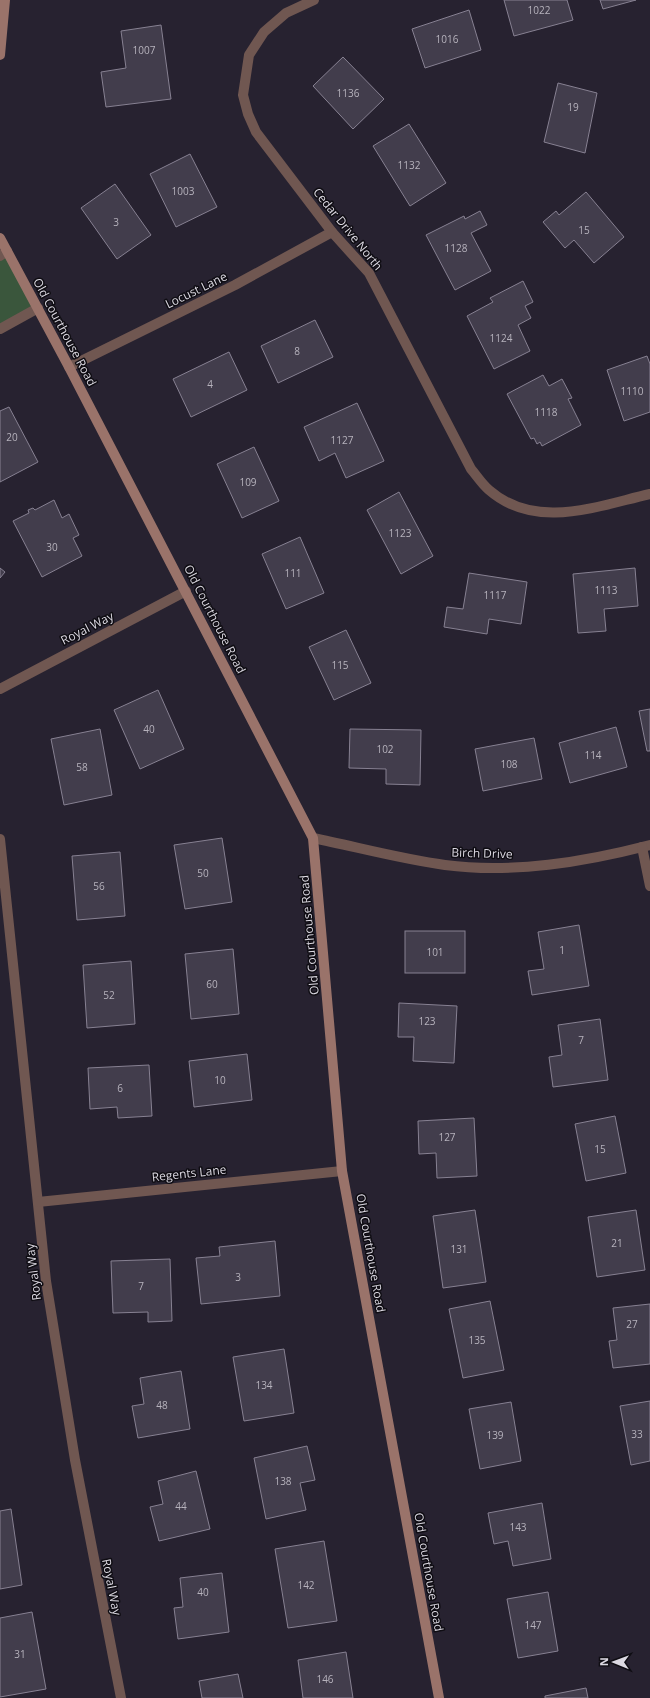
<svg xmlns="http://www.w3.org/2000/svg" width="650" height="1698" viewBox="0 0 650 1698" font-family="'Open Sans',sans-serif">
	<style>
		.green { fill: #3a563c }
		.building { fill: #423d4c; stroke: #878192 }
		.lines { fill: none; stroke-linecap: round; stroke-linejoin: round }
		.street { stroke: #705751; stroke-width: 10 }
		.secondary { stroke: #9a736a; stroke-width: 10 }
		.labels { text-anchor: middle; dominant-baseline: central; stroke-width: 3; stroke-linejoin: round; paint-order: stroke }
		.number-label { font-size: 10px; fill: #b6b2bc }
		.street-label { font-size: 12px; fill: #dcd9e2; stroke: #0f0d13 }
	</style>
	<rect width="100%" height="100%" fill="#272230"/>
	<polygon class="green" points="7,251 38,308 0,329 0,256"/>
	<g class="building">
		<polygon points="504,0 567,0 573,20 514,36"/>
		<polygon points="600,0 636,0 603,9"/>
		<polygon points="469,10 481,50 425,68 412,29"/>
		<polygon points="161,25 171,99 106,107 101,72 126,68 121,31"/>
		<polygon points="343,57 384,99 353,129 313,86"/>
		<polygon points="558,83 597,93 585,153 544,142"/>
		<polygon points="409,124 446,183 410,206 373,146"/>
		<polygon points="190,154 217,207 176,227 150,174"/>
		<polygon points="115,184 151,235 117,259 81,208"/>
		<polygon points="586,192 624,237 594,263 574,240 565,248 543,222 556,211 559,215"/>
		<polygon points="480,211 487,225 471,233 491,271 455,290 426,235 464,216 465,219"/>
		<polygon points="523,281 533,302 525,306 531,318 518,325 530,351 494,369 467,316 493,302 490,298"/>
		<polygon points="315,320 333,357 278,383 261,346"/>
		<polygon points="229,352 247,390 191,417 173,379"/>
		<polygon points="647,356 650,364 650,412 624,421 607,370"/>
		<polygon points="543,375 549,386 562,379 572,398 568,399 581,425 542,446 540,442 537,444 534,438 531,439 507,394"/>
		<polygon points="357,403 384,461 346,478 335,453 319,461 304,427"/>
		<polygon points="9,407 38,462 0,482 0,411"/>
		<polygon points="254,447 279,501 242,518 217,464"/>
		<polygon points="399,492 433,556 401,574 367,510"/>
		<polygon points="54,500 62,518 69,514 79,535 73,538 82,556 42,577 13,521 29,513 28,510 33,508 35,510"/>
		<polygon points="300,537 324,593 286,609 262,554"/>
		<polygon points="0,568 5,572 0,578"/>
		<polygon points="635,568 638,606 604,609 606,631 578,633 573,574"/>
		<polygon points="469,573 527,582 521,624 489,619 487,634 444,627 447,607 463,609"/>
		<polygon points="346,630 371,683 334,700 309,647"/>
		<polygon points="158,690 184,749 140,769 114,710"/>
		<polygon points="650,709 650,751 647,751 639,711"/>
		<polygon points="616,727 627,767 570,783 559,743"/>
		<polygon points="100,729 112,795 64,805 51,739"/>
		<polygon points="350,729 421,730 420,785 386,784 386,769 349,768"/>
		<polygon points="534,738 542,779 483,791 475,749"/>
		<polygon points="222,838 232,902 185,909 174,845"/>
		<polygon points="120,852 125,916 77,920 72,856"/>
		<polygon points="579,925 589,986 532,995 528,971 544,969 538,932"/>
		<rect x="405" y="931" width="60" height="42"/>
		<polygon points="233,949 239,1014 191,1019 185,954"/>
		<polygon points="131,961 135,1024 87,1028 83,965"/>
		<polygon points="399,1003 457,1006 454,1063 413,1061 414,1037 398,1037"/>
		<polygon points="600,1019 608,1080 553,1087 549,1057 562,1055 558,1025"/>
		<polygon points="247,1054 252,1100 194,1107 189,1061"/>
		<polygon points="149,1065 152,1116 118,1118 117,1107 90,1109 88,1068"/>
		<polygon points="615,1116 626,1173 586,1181 575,1124"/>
		<polygon points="474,1118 477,1176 437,1178 436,1153 419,1154 418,1121"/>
		<polygon points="475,1210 486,1282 443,1288 433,1216"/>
		<polygon points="636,1210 645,1270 597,1277 588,1217"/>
		<polygon points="275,1241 280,1296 201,1304 196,1258 220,1256 219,1247"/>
		<polygon points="170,1259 172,1321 148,1322 148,1312 113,1313 111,1261"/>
		<polygon points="490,1301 504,1370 463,1378 449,1309"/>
		<polygon points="650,1304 650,1364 613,1368 609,1341 617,1340 613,1308"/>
		<polygon points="284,1349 294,1413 244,1421 233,1357"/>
		<polygon points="181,1371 190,1429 138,1438 132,1406 144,1404 140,1378"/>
		<polygon points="650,1401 650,1461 631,1465 620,1406"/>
		<polygon points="511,1402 521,1461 480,1469 469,1409"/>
		<polygon points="307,1446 315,1480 300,1483 306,1510 266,1519 254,1458"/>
		<polygon points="196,1471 210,1529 159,1541 150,1507 163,1504 158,1481"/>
		<polygon points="542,1503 551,1559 513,1566 508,1541 494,1544 488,1513"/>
		<polygon points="11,1509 22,1585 0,1589 0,1511"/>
		<polygon points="324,1541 337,1621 288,1628 275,1549"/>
		<polygon points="222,1573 229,1632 178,1639 174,1608 183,1607 180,1578"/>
		<polygon points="548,1592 558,1651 518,1658 507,1599"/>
		<polygon points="32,1612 46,1689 0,1697 0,1618"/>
		<polygon points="346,1652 353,1698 303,1698 298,1660"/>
		<polygon points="238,1674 243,1698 202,1698 199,1681"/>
		<polygon points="586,1688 588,1698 545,1698 545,1696"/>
	</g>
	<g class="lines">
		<g class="street">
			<path d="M 314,0 L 286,13 L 264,32 L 249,55 L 243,95 L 248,114 L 256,132 L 332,232 L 369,273 L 471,469 C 477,476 482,484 489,490 C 536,531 597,506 650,494"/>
			<polyline points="0,256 7,251"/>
			<polyline points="0,329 38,308"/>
			<polyline points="69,367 235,285 332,232"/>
			<polyline points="0,689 186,591"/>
			<path d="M 313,838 C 357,847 401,859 445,865 C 513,874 584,862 650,845"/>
			<polyline points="0,839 46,1281 75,1460 121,1698"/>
			<polyline points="642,847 650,886"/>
			<polyline points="38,1202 342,1171"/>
		</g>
		<g class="secondary">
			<polyline points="0,55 5,0"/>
			<polyline points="0,238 69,367 313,838 342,1171 439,1698"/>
		</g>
	</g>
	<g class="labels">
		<g class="number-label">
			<text x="539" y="10">1022</text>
			<text x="447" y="39">1016</text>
			<text x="144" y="50">1007</text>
			<text x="348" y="93">1136</text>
			<text x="573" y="107">19</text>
			<text x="409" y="165">1132</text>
			<text x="183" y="191">1003</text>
			<text x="116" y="222">3</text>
			<text x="584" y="230">15</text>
			<text x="456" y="248">1128</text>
			<text x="501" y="338">1124</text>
			<text x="297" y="351">8</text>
			<text x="210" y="384">4</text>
			<text x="632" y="391">1110</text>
			<text x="546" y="412">1118</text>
			<text x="12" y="437">20</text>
			<text x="342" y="440">1127</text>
			<text x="248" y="482">109</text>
			<text x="400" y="533">1123</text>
			<text x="52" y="547">30</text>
			<text x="293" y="573">111</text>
			<text x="606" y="590">1113</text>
			<text x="495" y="595">1117</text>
			<text x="340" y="665">115</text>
			<text x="149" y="729">40</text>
			<text x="385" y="749">102</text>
			<text x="593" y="755">114</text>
			<text x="509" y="764">108</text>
			<text x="82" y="767">58</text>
			<text x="203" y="873">50</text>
			<text x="99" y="886">56</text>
			<text x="562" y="950">1</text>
			<text x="435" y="952">101</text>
			<text x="212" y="984">60</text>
			<text x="109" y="995">52</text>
			<text x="427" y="1021">123</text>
			<text x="581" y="1040">7</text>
			<text x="220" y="1080">10</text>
			<text x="120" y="1088">6</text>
			<text x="447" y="1137">127</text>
			<text x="600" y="1149">15</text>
			<text x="617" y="1243">21</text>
			<text x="459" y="1249">131</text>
			<text x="238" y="1277">3</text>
			<text x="141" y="1286">7</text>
			<text x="632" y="1324">27</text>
			<text x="477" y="1340">135</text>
			<text x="264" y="1385">134</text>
			<text x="162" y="1405">48</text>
			<text x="637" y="1434">33</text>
			<text x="495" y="1435">139</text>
			<text x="283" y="1481">138</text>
			<text x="181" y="1506">44</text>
			<text x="518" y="1527">143</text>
			<text x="306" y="1585">142</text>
			<text x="203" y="1592">40</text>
			<text x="533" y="1625">147</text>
			<text x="20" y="1654">31</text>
			<text x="325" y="1679">146</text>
		</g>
		<g class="street-label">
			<text transform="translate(348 229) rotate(51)">Cedar Drive North</text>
			<text transform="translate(196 290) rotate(-26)">Locust Lane</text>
			<text transform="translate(65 332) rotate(62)">Old Courthouse Road</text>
			<text transform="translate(215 619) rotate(63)">Old Courthouse Road</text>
			<text transform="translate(87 628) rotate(-27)">Royal Way</text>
			<text transform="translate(482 853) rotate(2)">Birch Drive</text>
			<text transform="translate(309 935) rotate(-95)">Old Courthouse Road</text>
			<text transform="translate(189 1173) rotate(-6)">Regents Lane</text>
			<text transform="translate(371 1253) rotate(80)">Old Courthouse Road</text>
			<text transform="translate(33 1272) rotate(-97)">Royal Way</text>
			<text transform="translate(429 1572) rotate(80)">Old Courthouse Road</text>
			<text transform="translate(112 1587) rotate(79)">Royal Way</text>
		</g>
	</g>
	<g transform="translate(614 1662) rotate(271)" stroke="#0f0d13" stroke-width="3" paint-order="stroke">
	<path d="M0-3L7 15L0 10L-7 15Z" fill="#dcd9e2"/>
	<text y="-6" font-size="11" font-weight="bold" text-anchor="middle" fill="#dcd9e2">N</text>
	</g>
</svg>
